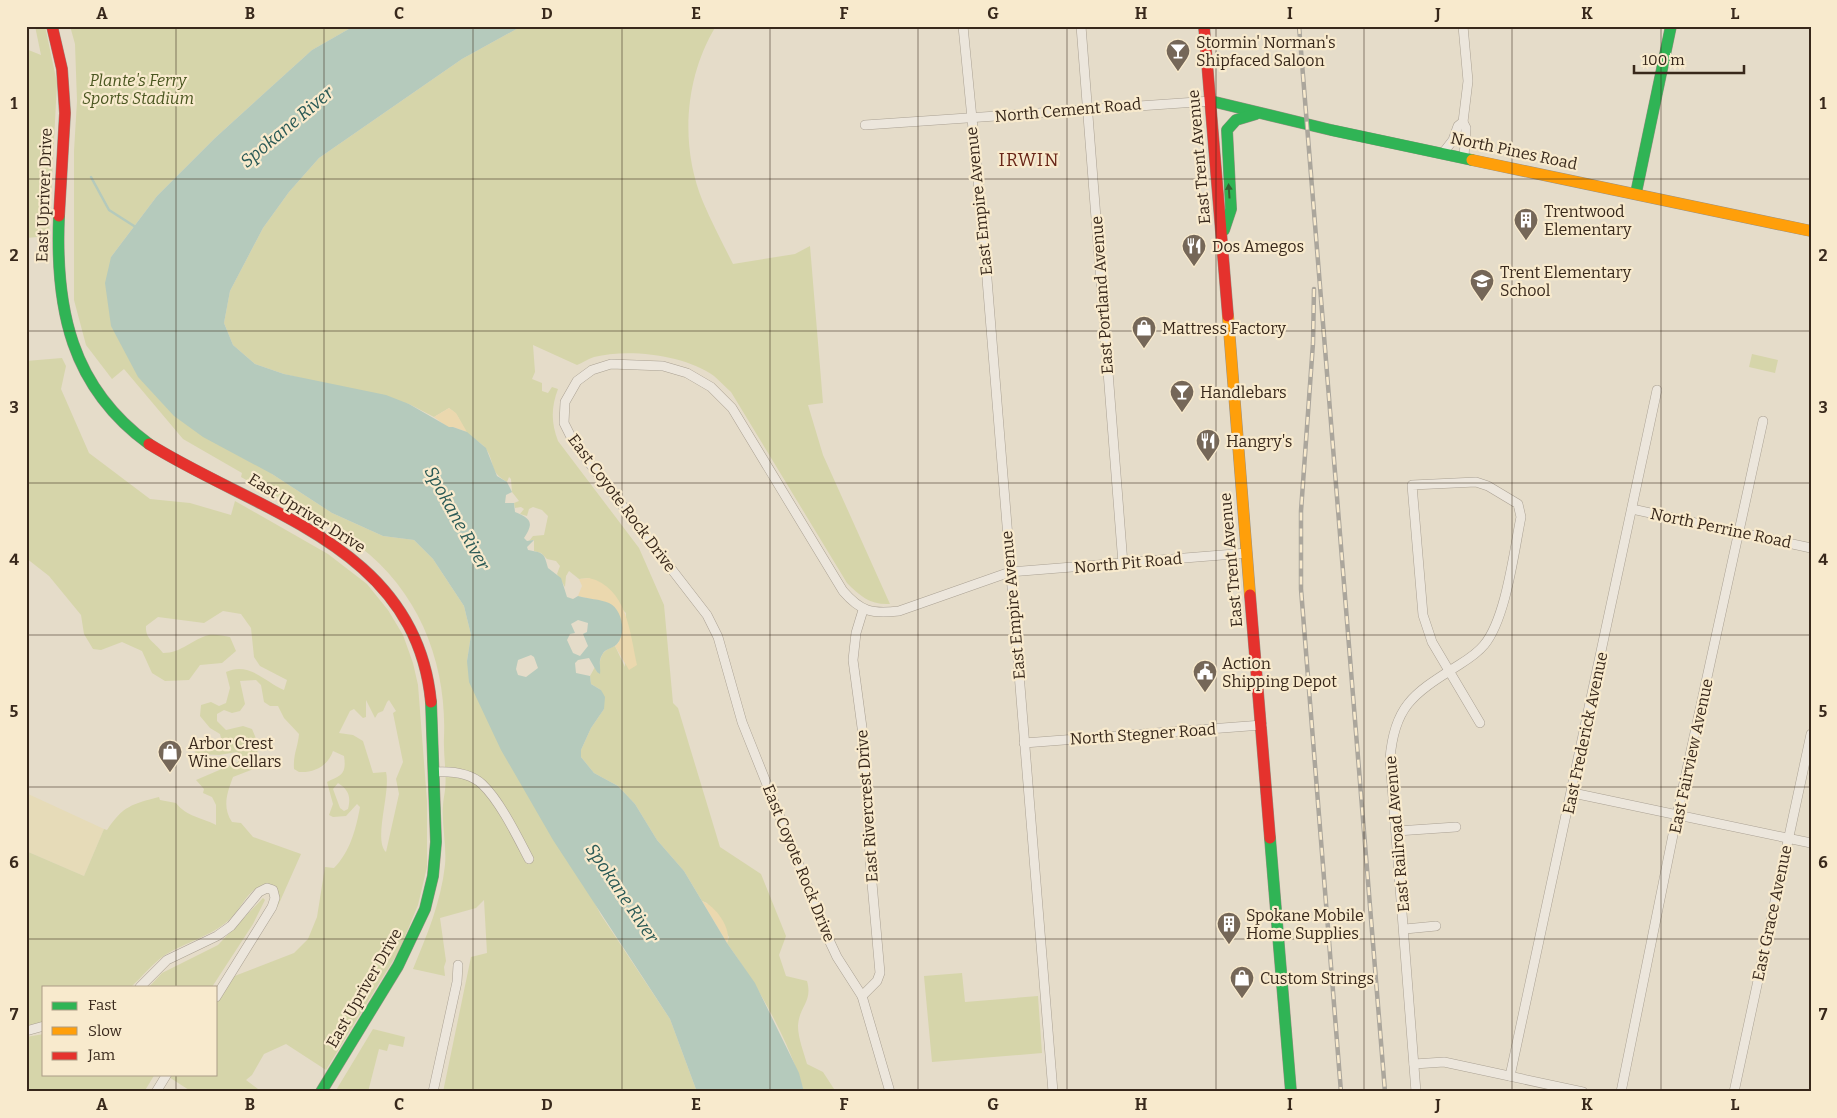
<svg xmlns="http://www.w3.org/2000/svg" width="1837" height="1118" viewBox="0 0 1837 1118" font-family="Bitter,serif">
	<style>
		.farmland { fill: #e6dbb8 }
		.green { fill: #d6d5aa; fill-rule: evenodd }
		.sand { fill: #ebd8ae }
		.water { fill: #b5cabc; fill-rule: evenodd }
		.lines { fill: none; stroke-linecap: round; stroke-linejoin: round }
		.stream { stroke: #b5cabc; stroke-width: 2.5 }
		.street-casing { stroke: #aaa193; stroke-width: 10 }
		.fast-casing { stroke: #999083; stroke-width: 12 }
		.slow-casing { stroke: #999083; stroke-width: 12 }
		.jam-casing { stroke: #999083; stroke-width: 12 }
		.street { stroke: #ece6dc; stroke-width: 9 }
		.fast { stroke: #30b455; stroke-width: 11 }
		.slow { stroke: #ff9f0a; stroke-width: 11 }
		.jam { stroke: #e5322d; stroke-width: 11 }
		.rail-casing { stroke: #aba69c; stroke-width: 4.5 }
		.rail { stroke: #f8eacd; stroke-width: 2.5; stroke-dasharray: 8; stroke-linecap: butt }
		.oneway { fill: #356032 }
		.grid { fill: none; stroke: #38281b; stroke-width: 1; stroke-opacity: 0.55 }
		.labels { text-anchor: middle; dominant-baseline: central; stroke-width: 4.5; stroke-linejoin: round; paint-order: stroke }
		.poi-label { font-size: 16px; fill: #38281b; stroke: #f8eacd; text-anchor: start }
		.park-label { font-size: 16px; font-style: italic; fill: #4a5620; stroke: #f8eacd }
		.street-label { font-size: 16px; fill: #38281b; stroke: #f8eacd }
		.water-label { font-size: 18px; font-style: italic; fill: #295955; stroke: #f8eacd }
		.neighbourhood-label { font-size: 18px; letter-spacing: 1px; fill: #682517; stroke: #f8eacd }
		.neatline { fill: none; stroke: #38281b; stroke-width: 2 }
		.grid-label { font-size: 16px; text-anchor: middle; font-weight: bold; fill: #38281b }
	</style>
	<rect width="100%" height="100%" fill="#e5dcc9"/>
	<polygon class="farmland" points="26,793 104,829 84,876 26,851"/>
	<g class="green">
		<polygon points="35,26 45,26 57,83 49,236 26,238 26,49 41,55"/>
		<path d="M 70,26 L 354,26 L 312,50 L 215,138 L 157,196 L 111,257 L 272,474 L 332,513 L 383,536 L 414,540 L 433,559 L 464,606 L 471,635 L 467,661 L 601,915 L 670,1019 L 697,1092 L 443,1092 L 471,957 L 487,953 L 484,900 L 476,908 L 440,918 L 446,961 L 444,967 L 445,976 L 413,969 C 427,935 441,902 445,865 C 447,843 440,819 444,797 C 448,777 443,757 444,737 C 447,665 420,592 359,546 C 323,519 280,500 241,477 L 242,473 L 183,439 L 124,369 L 112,379 L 86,345 L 74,300 L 74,151 L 77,101 L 75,44 Z"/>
		<path d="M 522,26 L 716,26 C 684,78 680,147 703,202 C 712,223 723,244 733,264 L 795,254 L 810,246 L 823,403 L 808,405 L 823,455 L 890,604 C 870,605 860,596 847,583 L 731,392 C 725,387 720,381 714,376 C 686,355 628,348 594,357 C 588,359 582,363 577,365 L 533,345 L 535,372 L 532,379 L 542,383 L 542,391 L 548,393 L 552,387 L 558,389 C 551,407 551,423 558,441 L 639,548 L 664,605 L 673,703 L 678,708 L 720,847 L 761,874 L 786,936 L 779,955 L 786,976 L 807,981 C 813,1002 799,1006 798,1026 C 798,1038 804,1053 807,1064 L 823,1072 L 836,1092 L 804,1092 C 788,1038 759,988 727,943 L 729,937 L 707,903 L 702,901 L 684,871 L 657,840 L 635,804 L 618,786 L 594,773 L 581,757 L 581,750 L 591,728 L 604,709 L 601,690 L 591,684 L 590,676 L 595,667 L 597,672 L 600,668 C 599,656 603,650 615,646 L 625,667 L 626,613 L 589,578 L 579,579 L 569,571 L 566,576 L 565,587 L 557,574 L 560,566 L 556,561 L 547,559 L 541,553 L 534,551 L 534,540 L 529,541 L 533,536 L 544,535 L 548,516 L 542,510 L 533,507 L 529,509 L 527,516 L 520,514 L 524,509 L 521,507 L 515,508 L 514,503 L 519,501 L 512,492 L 511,479 L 509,477 L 507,482 C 491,472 495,469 489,454 C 483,441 474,441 467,433 C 459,423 462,417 449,408 L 434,417 L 409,404 L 284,374 L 255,364 L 233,345 L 224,323 L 230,291 L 263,228 L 289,192 L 319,158 L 462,59 Z"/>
		<polygon points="1752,354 1778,360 1775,373 1749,367"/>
		<path d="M 62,358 L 66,366 L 61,389 L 89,453 L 150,499 L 190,503 L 231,515 L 235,501 L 328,554 L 367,584 L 388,610 L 403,635 L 413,663 L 418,685 L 427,801 L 427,867 L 418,905 L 399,951 L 326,1070 L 286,1044 L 264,1054 L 252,1075 L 246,1080 L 262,1092 L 192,1092 L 169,1077 L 171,1074 L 216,1074 L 216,1002 L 232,977 L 294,953 L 308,939 L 317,917 L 325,867 L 334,868 C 350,852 356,829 360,807 L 357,804 L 346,816 L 333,817 L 329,815 L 333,804 L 327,782 C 340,776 347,775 344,756 L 333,751 C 328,766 314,773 299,772 L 294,769 C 293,754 298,747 299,734 L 284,718 L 278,706 L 270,706 L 264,702 L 261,685 L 256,680 L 240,681 L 245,704 L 240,711 L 232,713 L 224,710 L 217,714 L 217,721 L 226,730 L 243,726 L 252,729 L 257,741 L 258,762 L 251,770 L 233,777 C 227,793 222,807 232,822 L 241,823 L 253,837 L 301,854 L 277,908 L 279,894 L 274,886 C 250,880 244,907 229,920 C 210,937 186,942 165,955 C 153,963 142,977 131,987 L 44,987 L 44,1022 L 26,1026 L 26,851 L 84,876 L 104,829 L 107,830 C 123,806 132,804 159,797 L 160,800 L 176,803 C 187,817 201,817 216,825 L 216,805 L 212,797 L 203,793 L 204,789 L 196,780 L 238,762 L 242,756 L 237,752 L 219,755 L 196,754 L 194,750 L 196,747 L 217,749 L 222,742 L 220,734 L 210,728 L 200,716 L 201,705 L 211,702 L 219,706 L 226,703 L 230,688 L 226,672 C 249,661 265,682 284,690 L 287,680 L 260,666 L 254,657 L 251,628 L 241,614 L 223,611 L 204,623 L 158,617 L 146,626 C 145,640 156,643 163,653 C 182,653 192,639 209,635 C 215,634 224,636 230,637 L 236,651 L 222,663 L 200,665 L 189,680 L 165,681 L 152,673 L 142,651 L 122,642 L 101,650 L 93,649 L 84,634 L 81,615 L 49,576 L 26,558 L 26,361 ZM 366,700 L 375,718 L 378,713 L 383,711 L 387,702 L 389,700 L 396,711 L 393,713 L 403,762 L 396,779 L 399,794 L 386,852 C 373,840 391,792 386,772 L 373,773 L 363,741 L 353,735 L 339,733 L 350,711 L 354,709 L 363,718 L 366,717 ZM 338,783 C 349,790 351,797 348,809 L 344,811 L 340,808 L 333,789 Z"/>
		<polygon points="263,898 265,900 253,924 212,987 149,987 162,973 218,945"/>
		<polygon points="962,973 965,1002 1038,996 1042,1053 932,1062 924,976"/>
		<polygon points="373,1029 405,1037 403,1047 389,1044 387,1051 379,1049 368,1092 335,1092"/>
		<polygon points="44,1034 44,1074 155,1074 144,1092 26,1092 26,1037"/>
	</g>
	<g class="sand">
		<polygon points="449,408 456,413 467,432 453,427 449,428 434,417"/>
		<path d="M 589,578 C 627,587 630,633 637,665 L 629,670 L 615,646 L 619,642 L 608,603 L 578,596 L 582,586 L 579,579 Z"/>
		<path d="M 702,901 C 716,906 732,929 727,943 Z"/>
	</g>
	<path class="water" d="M 354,26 L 522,26 L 462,59 L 319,158 L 289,192 L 263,228 L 230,291 L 224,323 L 233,345 L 255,364 L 284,374 L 386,395 L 409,404 L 449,427 L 453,427 L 467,432 L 486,448 L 497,476 L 507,482 L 512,492 L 506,495 L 505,503 L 514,503 L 515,512 C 533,519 533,524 524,538 L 527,541 L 534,540 L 527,547 L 528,550 C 543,553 544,552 548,568 L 561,578 L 567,597 L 573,599 L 578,596 C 588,599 600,599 609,603 C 622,609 627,633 617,644 C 613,649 605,648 602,655 C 598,661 601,667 600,674 L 597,672 L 589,658 L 578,660 L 575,663 L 576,673 L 590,676 L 591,684 L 601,690 L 605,697 L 604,709 L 591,728 L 581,750 L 581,757 L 594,773 L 618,786 L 635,804 L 657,840 L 684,871 L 727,943 L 755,983 L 799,1073 L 804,1092 L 697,1092 L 670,1019 L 553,840 L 501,750 L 469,682 L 467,661 L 471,635 L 464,606 L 433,559 L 414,540 L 383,536 L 332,513 L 272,474 L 203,437 L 174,416 L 138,377 L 111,326 L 105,283 L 111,257 L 157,196 L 215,138 L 312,50 ZM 578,620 L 588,623 L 587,632 L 583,634 L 588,646 L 580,656 L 573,653 L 567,640 L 570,634 L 575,633 L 571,624 ZM 531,655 L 534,657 L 538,668 L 526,677 L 518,675 L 516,669 L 518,660 Z"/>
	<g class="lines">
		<polyline class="stream" points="91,177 109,210 134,226"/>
		<defs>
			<g id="street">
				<polyline points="963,26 984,242 1053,1092"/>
				<polyline points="1081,26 1123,564"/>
				<polyline points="1463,26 1468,81 1463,122 1466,128 1464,157"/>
				<polyline points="865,125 1211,101"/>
				<polyline points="1443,153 1453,140 1458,126 1463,122"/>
				<polyline points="1632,509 1811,548"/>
				<polyline points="1024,743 1262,725"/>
				<path d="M 434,772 C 450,771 469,772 482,784 C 500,801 517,836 529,859"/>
				<polyline points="1573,793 1811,843"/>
				<polyline points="1397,831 1456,827"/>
				<polyline points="1405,929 1436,926"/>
				<polyline points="140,987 167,960 217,936 231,926 259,892 267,888 273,890 275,898 272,907 216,997"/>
				<polyline points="862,996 877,981 880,973 871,872 863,735 853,660 856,633 863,610"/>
				<polyline points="26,1031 44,1026"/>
				<polyline points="1414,1064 1444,1062 1583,1092"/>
				<polyline points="1510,1076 1657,390"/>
				<polyline points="156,1092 167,1074"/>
				<polyline points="433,1092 457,982 458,965"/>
				<path d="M 890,1092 L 862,996 L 837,957 L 829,940 L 742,722 L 718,637 L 707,615 L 574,443 L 564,423 L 565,402 L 577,381 L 592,370 L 611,364 L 663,366 L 687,373 L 711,387 L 732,408 L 843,591 C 861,612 872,614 899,611 L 1010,572 L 1247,553"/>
				<path d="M 1416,1092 L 1390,759 C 1394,707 1413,694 1454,668 C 1465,661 1476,655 1484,645 C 1506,619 1514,551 1521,517 L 1518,504 L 1488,486 L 1476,482 L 1412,485 L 1423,615 L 1432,642 L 1480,723"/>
				<polyline points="1621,1092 1677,815 1763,421"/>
				<polyline points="1734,1092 1811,734"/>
			</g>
			<g id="fast">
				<polyline points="1211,101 1331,130 1472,160"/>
				<polyline points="1636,193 1671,26"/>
				<path d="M 59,216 C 55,309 71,387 149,444"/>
				<polyline points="1224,230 1231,209 1227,130 1236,120 1256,114"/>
				<polyline points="1270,838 1291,1092"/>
				<polyline points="321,1092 398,966 425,909 433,876 436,842 431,702"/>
			</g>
			<g id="slow">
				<polyline points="1472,160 1811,231"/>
				<polyline points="1228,316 1250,595"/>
			</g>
			<g id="jam">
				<polyline points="52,26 62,69 65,113 59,216"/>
				<polyline points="1204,26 1228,316"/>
				<path d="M 149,444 C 261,514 416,546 431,702"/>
				<polyline points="1250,595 1270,838"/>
			</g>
		</defs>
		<use href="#street" class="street-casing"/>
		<use href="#fast" class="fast-casing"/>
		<use href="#slow" class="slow-casing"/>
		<use href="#jam" class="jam-casing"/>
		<use href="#street" class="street"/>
		<use href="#fast" class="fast"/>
		<use href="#slow" class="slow"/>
		<use href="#jam" class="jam"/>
		<defs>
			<g id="rail">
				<polyline points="1299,26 1385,1092"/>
				<polyline points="1314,289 1313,343 1301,511 1301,589 1341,1092"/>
			</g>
		</defs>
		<use href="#rail" class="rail-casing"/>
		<use href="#rail" class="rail"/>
	</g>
	<defs><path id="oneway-solid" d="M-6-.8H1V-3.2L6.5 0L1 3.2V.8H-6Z" transform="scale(1.25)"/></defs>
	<use class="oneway" href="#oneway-solid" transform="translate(1229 191) rotate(-94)"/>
	<path class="grid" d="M 176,26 L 176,987M 324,26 L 324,1092M 473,26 L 473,1092M 622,26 L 622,1092M 770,26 L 770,1092M 918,26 L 918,1092M 1067,26 L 1067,1092M 1216,26 L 1216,1092M 1364,26 L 1364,1092M 1512,26 L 1512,1092M 1661,26 L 1661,1092M 26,179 L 1811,179M 26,331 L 1811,331M 26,483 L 1811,483M 26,635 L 1811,635M 26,787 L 1811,787M 26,939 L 1811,939M 176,1074 L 176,1092"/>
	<defs>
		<symbol id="bar-pin" viewBox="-11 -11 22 30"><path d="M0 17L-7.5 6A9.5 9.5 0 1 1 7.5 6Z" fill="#756758" stroke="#f8eacd"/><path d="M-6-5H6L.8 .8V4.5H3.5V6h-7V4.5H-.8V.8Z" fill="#fff"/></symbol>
		<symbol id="building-pin" viewBox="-11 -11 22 30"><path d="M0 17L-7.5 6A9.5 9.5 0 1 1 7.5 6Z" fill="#756758" stroke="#f8eacd"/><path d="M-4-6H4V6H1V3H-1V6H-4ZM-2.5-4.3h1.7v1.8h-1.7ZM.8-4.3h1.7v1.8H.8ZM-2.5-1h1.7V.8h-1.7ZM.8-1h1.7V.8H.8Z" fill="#fff"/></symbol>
		<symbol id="restaurant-pin" viewBox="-11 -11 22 30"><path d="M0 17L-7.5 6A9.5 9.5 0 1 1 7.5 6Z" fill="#756758" stroke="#f8eacd"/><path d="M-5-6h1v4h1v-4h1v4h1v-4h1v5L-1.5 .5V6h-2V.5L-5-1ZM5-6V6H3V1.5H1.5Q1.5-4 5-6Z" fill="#fff"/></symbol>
		<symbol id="school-pin" viewBox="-11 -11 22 30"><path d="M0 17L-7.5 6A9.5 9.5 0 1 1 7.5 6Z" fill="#756758" stroke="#f8eacd"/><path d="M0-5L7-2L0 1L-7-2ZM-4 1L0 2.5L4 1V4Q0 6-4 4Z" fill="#fff"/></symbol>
		<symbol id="shop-pin" viewBox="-11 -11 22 30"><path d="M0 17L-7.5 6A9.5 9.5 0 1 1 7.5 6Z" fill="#756758" stroke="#f8eacd"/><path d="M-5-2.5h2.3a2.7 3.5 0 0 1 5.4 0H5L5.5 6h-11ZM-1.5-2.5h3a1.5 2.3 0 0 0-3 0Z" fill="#fff"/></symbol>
		<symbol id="civic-pin" viewBox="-11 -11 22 30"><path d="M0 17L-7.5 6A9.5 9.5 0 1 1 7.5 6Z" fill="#756758" stroke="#f8eacd"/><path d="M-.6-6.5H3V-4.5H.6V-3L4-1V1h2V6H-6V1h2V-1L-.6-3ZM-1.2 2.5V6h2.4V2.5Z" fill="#fff"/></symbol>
	</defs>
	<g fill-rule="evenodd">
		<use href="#bar-pin" x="1164" y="37" width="28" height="38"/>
		<use href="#building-pin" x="1512" y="206" width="28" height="38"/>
		<use href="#restaurant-pin" x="1180" y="232" width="28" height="38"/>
		<use href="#school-pin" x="1468" y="267" width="28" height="38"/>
		<use href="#shop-pin" x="1130" y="314" width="28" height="38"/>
		<use href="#bar-pin" x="1168" y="378" width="28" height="38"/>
		<use href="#restaurant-pin" x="1194" y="427" width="28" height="38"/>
		<use href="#civic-pin" x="1191" y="658" width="28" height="38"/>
		<use href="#shop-pin" x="156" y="738" width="28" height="38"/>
		<use href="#building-pin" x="1215" y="910" width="28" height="38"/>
		<use href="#shop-pin" x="1228" y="964" width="28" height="38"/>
	</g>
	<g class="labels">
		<g class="poi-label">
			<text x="1196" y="42">Stormin' Norman's<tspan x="1196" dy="18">Shipfaced Saloon</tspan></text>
			<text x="1544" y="211">Trentwood<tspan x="1544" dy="18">Elementary</tspan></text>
			<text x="1212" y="246">Dos Amegos</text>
			<text x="1500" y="272">Trent Elementary<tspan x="1500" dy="18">School</tspan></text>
			<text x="1162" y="328">Mattress Factory</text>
			<text x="1200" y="392">Handlebars</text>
			<text x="1226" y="441">Hangry's</text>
			<text x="1222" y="663">Action<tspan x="1222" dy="18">Shipping Depot</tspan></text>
			<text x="188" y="743">Arbor Crest<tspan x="188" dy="18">Wine Cellars</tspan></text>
			<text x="1246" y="915">Spokane Mobile<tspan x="1246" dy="18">Home Supplies</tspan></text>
			<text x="1260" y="978">Custom Strings</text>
		</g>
		<g class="park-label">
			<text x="138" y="80">Plante's Ferry<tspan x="138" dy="18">Sports Stadium</tspan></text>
		</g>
		<g class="street-label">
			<text transform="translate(1068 110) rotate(-5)">North Cement Road</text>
			<text transform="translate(1514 151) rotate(12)">North Pines Road</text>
			<text transform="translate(1199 157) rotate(-95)">East Trent Avenue</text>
			<text transform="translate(44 195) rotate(-88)">East Upriver Drive</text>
			<text transform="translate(979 201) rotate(-96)">East Empire Avenue</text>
			<text transform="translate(1102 295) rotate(-94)">East Portland Avenue</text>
			<text transform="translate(622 503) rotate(53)">East Coyote Rock Drive</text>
			<text transform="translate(307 513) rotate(32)">East Upriver Drive</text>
			<text transform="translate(1721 528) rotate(12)">North Perrine Road</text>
			<text transform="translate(1231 560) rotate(-95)">East Trent Avenue</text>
			<text transform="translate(1128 563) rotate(-5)">North Pit Road</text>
			<text transform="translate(1013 605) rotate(-95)">East Empire Avenue</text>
			<text transform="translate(1585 733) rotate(-78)">East Frederick Avenue</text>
			<text transform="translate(1143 734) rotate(-4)">North Stegner Road</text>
			<text transform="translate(1691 756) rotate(-78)">East Fairview Avenue</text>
			<text transform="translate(867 806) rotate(-94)">East Rivercrest Drive</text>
			<text transform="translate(1397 834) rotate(-95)">East Railroad Avenue</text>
			<text transform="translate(799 863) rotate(68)">East Coyote Rock Drive</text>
			<text transform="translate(1772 913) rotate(-78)">East Grace Avenue</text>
			<text transform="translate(364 988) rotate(-60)">East Upriver Drive</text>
		</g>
		<g class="water-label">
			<text transform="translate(287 127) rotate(-40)">Spokane River</text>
			<text transform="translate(457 518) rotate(61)">Spokane River</text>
			<text transform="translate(622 893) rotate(56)">Spokane River</text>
		</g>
		<g class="neighbourhood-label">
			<text x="1029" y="160">IRWIN</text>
		</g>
	</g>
	<rect width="1837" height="1118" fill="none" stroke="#f8eacd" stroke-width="55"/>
	<rect x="42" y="986" width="175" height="90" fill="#f8eacd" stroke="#ab9c86"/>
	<rect x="52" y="1002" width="25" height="8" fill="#30b455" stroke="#ab9c86"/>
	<text x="88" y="1010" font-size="15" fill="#38281b">Fast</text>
	<rect x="52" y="1027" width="25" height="8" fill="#ff9f0a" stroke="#ab9c86"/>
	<text x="88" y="1036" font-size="15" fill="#38281b">Slow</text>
	<rect x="52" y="1052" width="25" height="8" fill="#e5322d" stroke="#ab9c86"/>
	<text x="88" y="1060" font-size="15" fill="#38281b">Jam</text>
	<path d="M1634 65v8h110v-8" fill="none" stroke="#38281b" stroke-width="2.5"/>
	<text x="1642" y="65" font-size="15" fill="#38281b" stroke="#f8eacd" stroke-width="4" paint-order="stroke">100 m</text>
	<rect x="28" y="28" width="1782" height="1062" class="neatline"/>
	<g class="grid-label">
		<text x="102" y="19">A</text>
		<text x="250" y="19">B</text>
		<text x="399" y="19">C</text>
		<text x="547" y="19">D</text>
		<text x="696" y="19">E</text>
		<text x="844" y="19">F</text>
		<text x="993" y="19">G</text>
		<text x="1141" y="19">H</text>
		<text x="1290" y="19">I</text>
		<text x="1438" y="19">J</text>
		<text x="1587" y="19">K</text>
		<text x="1735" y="19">L</text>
		<text x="14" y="109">1</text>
		<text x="1823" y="109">1</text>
		<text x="14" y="261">2</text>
		<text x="1823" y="261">2</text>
		<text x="14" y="413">3</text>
		<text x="1823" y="413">3</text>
		<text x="14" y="565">4</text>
		<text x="1823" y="565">4</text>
		<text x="14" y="717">5</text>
		<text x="1823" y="717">5</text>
		<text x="14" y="868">6</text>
		<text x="1823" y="868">6</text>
		<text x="14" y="1020">7</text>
		<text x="1823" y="1020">7</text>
		<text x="102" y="1110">A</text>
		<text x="250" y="1110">B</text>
		<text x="399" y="1110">C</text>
		<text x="547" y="1110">D</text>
		<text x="696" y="1110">E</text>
		<text x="844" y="1110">F</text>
		<text x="993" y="1110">G</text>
		<text x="1141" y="1110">H</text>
		<text x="1290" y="1110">I</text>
		<text x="1438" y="1110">J</text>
		<text x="1587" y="1110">K</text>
		<text x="1735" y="1110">L</text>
	</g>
</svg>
